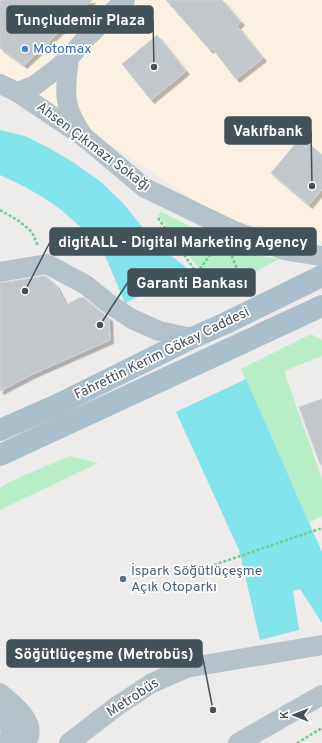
<svg xmlns="http://www.w3.org/2000/svg" width="322" height="743" viewBox="0 0 322 743" font-family="Overpass,sans-serif">
	<style>
		.commercial { fill: #fbf1e2 }
		.green { fill: #b7eec5 }
		.water { fill: #83e4ec }
		.building { fill: #c2c7cb; stroke: #cfd2d7; filter: url(#shadow) }
		.lines { fill: none; stroke-linecap: round; stroke-linejoin: round }
		.path { stroke: #6fcc92; stroke-width: 2.5; stroke-dasharray: 3 2; stroke-linecap: butt }
		.minor { stroke: #b6c2c9; stroke-width: 20 }
		.major { stroke: #aabfcc; stroke-width: 22 }
		.shop-dot { fill: #3f7fe0; stroke: #fff; stroke-width: 1.5 }
		.service-dot { fill: #5c6f8a; stroke: #fff; stroke-width: 1.5 }
		.labels { text-anchor: middle; dominant-baseline: central; stroke-width: 3.5; stroke-linejoin: round; paint-order: stroke }
		.shop-label { font-size: 14px; fill: #366cbe; stroke: #fff; text-anchor: start }
		.street-label { font-size: 14px; fill: #435159; stroke: #fff }
		.service-label { font-size: 14px; fill: #4e5e75; stroke: #fff; text-anchor: start }
		.leader { fill: none; stroke: #435159; stroke-width: 1.5 }
		.callout-dot { fill: #435159; stroke: #fff; stroke-width: 1.5 }
		.callout { fill: #435159; stroke: #435159; stroke-width: 1.5 }
		.callout-label { font-size: 15px; text-anchor: middle; font-weight: bold; fill: #fff }
	</style>
	<defs>
		<filter id="shadow"><feDropShadow dx="3.5" dy="3.5" stdDeviation="0" flood-color="#0004"/></filter>
	</defs>
	<rect width="100%" height="100%" fill="#eeebeb"/>
	<polygon class="commercial" points="0,0 322,0 322,241 317,242 217,215 0,72"/>
	<g class="green">
		<polygon points="161,212 214,238 254,255 279,259 228,286 215,284 206,278 158,215"/>
		<polygon points="311,334 322,340 322,356 284,371 322,479 322,516 309,522 241,369"/>
		<polygon points="70,456 98,463 0,510 0,488 11,481"/>
	</g>
	<g class="water">
		<polygon points="0,130 25,136 49,148 73,162 101,182 123,203 155,243 192,272 125,303 103,251 84,230 60,209 44,198 25,187 0,175"/>
		<polygon points="246,379 322,552 322,623 300,589 293,591 299,630 260,640 239,550 176,412"/>
	</g>
	<g class="building">
		<polygon points="0,0 92,0 24,65 0,48"/>
		<polygon points="166,0 222,0 241,22 237,26 263,58 236,79 212,48 210,50"/>
		<polygon points="157,35 186,71 151,100 122,64"/>
		<polygon points="301,137 322,155 322,189 309,205 271,173"/>
		<polygon points="45,276 55,284 66,305 79,298 84,298 109,318 110,340 33,374 0,391 0,283"/>
		<polygon points="322,399 322,464 320,464 299,407"/>
	</g>
	<g class="lines">
		<g class="path">
			<polyline points="0,210 19,221 32,232 38,246"/>
			<polyline points="158,218 197,273 203,285"/>
			<polyline points="230,251 243,285"/>
			<polyline points="197,273 217,245"/>
			<polyline points="214,565 322,528"/>
			<polyline points="297,743 322,728"/>
		</g>
		<g class="minor">
			<path d="M 69,58 C 65,90 62,106 82,134"/>
			<polyline points="0,84 17,92 84,137 145,188 232,230 284,250 322,256"/>
			<polyline points="17,92 34,86 55,70 69,58 87,37 125,0"/>
			<polyline points="0,272 47,264 86,285 108,303 132,319 159,331 192,338"/>
			<path d="M 0,693 C 13,705 39,722 26,743"/>
			<path d="M 0,716 C 12,726 13,728 7,743"/>
			<polyline points="69,743 117,706 152,683 186,668 322,645"/>
			<polyline points="238,743 322,695"/>
		</g>
		<g class="major">
			<polyline points="0,430 57,405 192,338 226,323 322,276"/>
			<polyline points="0,455 322,306"/>
		</g>
	</g>
	<circle class="shop-dot" cx="25" cy="49" r="4"/>
	<circle class="service-dot" cx="123" cy="579" r="4"/>
	<g class="labels">
		<g class="shop-label">
			<text x="33" y="49">Motomax</text>
		</g>
		<g class="street-label">
			<text transform="translate(93 147) rotate(37)">Ahsen Çıkmazı Sokağı</text>
			<text transform="translate(162 354) rotate(-26)">Fahrettin Kerim Gökay Caddesi</text>
			<text transform="translate(133 698) rotate(-33)">Metrobüs</text>
		</g>
		<g class="service-label">
			<text x="131" y="571">İspark Söğütlüçeşme<tspan x="131" dy="16">Açık Otoparkı</tspan></text>
		</g>
	</g>
	<path class="leader" d="M154 67L153 20M312 186L311 131M25 291L50 242M100 325L128 282M213 710L202 654"/>
	<g class="callout-dot">
		<circle cx="154" cy="67" r="4"/>
		<circle cx="312" cy="186" r="4"/>
		<circle cx="25" cy="291" r="4"/>
		<circle cx="100" cy="325" r="4"/>
		<circle cx="213" cy="710" r="4"/>
	</g>
	<g class="callout">
		<rect x="7" y="6" width="146" height="27" rx="4"/>
		<rect x="225" y="117" width="86" height="27" rx="4"/>
		<rect x="50" y="228" width="266" height="27" rx="4"/>
		<rect x="128" y="269" width="127" height="27" rx="4"/>
		<rect x="7" y="640" width="195" height="27" rx="4"/>
	</g>
	<g class="callout-label">
		<text x="80" y="25">Tunçludemir Plaza</text>
		<text x="268" y="136">Vakıfbank</text>
		<text x="183" y="247">digitALL - Digital Marketing Agency</text>
		<text x="192" y="288">Garanti Bankası</text>
		<text x="104" y="659">Söğütlüçeşme (Metrobüs)</text>
	</g>
	<g transform="translate(294 715) rotate(270)" stroke="#ffffff" stroke-width="3" paint-order="stroke">
	<path d="M0-3L7 15L0 10L-7 15Z" fill="#435159"/>
	<text y="-6" font-size="11" font-weight="bold" text-anchor="middle" fill="#435159">K</text>
	</g>
</svg>
